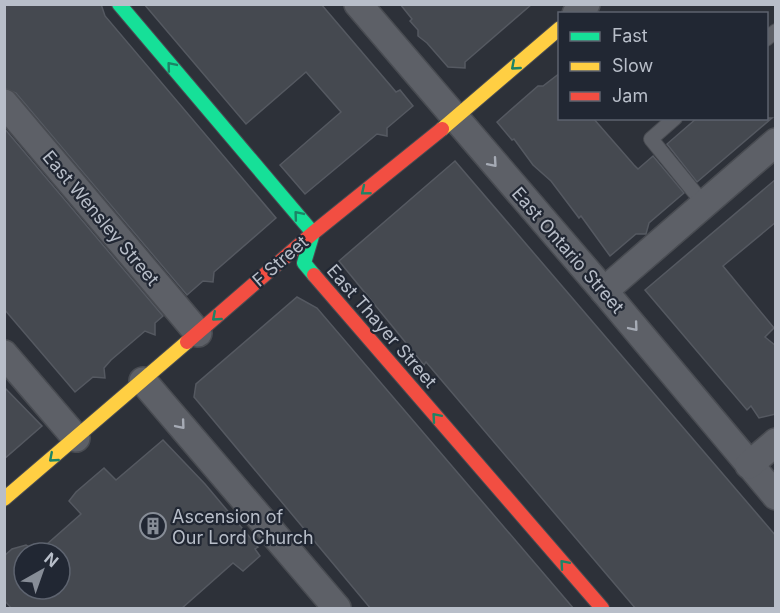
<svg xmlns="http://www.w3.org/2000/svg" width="780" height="613" viewBox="0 0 780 613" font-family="Inter,sans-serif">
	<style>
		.building { fill: #454950; stroke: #555961; stroke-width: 1.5; fill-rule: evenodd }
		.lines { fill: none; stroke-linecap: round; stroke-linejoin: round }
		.lane-casing { stroke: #494c52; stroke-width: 16 }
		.street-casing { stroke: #494c52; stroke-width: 30 }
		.fast-casing { stroke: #494c52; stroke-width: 16 }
		.slow-casing { stroke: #494c52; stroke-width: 16 }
		.jam-casing { stroke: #494c52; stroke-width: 16 }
		.lane { stroke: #5d6067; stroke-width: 14 }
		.street { stroke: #5d6067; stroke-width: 27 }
		.fast { stroke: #16e098; stroke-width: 14 }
		.slow { stroke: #ffcf43; stroke-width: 14 }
		.jam { stroke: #f24e42; stroke-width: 14 }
		.oneway { stroke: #1c8466 }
		.oneway2 { stroke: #a6abb5 }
		.labels { text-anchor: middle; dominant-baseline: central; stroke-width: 4.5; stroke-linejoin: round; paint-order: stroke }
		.street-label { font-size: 18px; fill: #b8bec9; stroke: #212733 }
		.poi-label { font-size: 18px; fill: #b8bec9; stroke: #212733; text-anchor: start }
	</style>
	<rect width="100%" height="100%" fill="#2d3139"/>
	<g class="building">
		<polygon points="4,4 101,4 105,16 276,218 214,272 213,282 203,281 187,295 16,93 4,88"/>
		<polygon points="144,4 321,4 396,92 400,90 413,106 387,128 387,136 377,134 305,194 280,165 341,112 306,72 246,124"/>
		<polygon points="400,4 532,4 465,62 465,68 448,67 427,43 418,36 418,30 410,21 412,19"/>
		<polygon points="560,73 560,118 593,118 634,165 638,169 653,156 684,193 649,223 646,234 636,234 610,256 581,216 579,218 551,181 533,165 514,139 512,140 497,122 538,86 543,86"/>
		<polygon points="697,118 772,118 697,182 667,144"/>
		<polygon points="4,128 163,316 155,323 155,335 145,331 111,360 104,368 105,378 93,377 75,392 4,309"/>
		<polygon points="455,161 776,536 776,609 636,609 426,362 424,365 339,261"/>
		<polygon points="776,179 776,222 723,266 774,328 765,337 776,346 776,414 759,418 751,406 747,410 645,290"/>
		<polygon points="297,297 317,308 574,609 371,609 194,397 196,384"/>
		<polygon points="4,387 42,426 4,459"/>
		<path d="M 163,440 L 205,484 L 258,547 L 255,549 L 260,556 L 243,571 L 233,563 L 181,609 L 12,609 L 4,600 L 4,556 L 12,549 L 26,545 L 38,552 L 81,514 L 69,501 L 76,492 L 104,468 L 116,480 ZM 24,553 L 60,553 L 60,589 L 24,589 Z"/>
	</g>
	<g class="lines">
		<defs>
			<g id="lane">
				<polyline points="766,39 776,31"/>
				<polyline points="675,118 651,139 704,204"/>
			</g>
			<g id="street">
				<polyline points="358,4 604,291 776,496"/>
				<polyline points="576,14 586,4"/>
				<polyline points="4,103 198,333"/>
				<polyline points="604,291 776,142"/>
				<polyline points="4,354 76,438"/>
				<polyline points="143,381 337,608"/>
				<polyline points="749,465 776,442"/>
			</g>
			<polyline id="fast" points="119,4 313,233 304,263 314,275"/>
			<g id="slow">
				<polyline points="442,129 560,28"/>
				<polyline points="4,499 187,342"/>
			</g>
			<g id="jam">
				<polyline points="314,275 602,608"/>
				<polyline points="187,342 313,233 442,129"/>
			</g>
		</defs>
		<use href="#lane" class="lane-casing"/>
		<use href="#street" class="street-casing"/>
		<use href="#fast" class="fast-casing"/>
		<use href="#slow" class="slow-casing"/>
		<use href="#jam" class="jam-casing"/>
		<use href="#lane" class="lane"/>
		<use href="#street" class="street"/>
		<use href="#fast" class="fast"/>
		<use href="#slow" class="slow"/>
		<use href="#jam" class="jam"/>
	</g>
	<defs><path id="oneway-chevron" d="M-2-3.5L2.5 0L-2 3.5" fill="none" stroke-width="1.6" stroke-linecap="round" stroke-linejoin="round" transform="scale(1.5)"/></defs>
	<g class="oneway">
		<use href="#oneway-chevron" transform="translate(171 66) rotate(-130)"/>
		<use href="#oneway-chevron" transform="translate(515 66) rotate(139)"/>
		<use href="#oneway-chevron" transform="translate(365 191) rotate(141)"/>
		<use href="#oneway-chevron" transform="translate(298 215) rotate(-130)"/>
		<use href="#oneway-chevron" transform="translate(216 317) rotate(139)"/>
		<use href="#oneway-chevron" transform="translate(436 417) rotate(-131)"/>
		<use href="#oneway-chevron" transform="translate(53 458) rotate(139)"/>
		<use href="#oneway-chevron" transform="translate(564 564) rotate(-131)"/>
	</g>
	<g class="oneway2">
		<use href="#oneway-chevron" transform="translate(493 163) rotate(49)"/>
		<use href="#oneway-chevron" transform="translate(634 327) rotate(50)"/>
		<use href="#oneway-chevron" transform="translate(181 425) rotate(50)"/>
	</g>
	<defs>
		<symbol id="building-ring" viewBox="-11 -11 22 22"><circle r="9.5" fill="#212733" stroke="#878d97" stroke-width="1.5"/><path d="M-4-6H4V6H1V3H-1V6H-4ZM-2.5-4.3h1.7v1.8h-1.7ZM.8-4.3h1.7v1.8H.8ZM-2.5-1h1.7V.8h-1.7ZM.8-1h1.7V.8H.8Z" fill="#878d97"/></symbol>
	</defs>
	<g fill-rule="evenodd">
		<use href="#building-ring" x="138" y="511" width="30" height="30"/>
	</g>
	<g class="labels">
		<g class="street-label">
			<text transform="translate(101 218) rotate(50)">East Wensley Street</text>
			<text transform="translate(568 250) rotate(49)">East Ontario Street</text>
			<text transform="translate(280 261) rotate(-41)">F Street</text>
			<text transform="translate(382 326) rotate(49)">East Thayer Street</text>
		</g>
		<g class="poi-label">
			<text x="172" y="516">Ascension of<tspan x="172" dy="21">Our Lord Church</tspan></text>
		</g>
	</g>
	<rect width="780" height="613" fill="none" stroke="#b8bec9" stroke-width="12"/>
	<rect x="558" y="12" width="210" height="108" fill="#212733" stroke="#5d636f" stroke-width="1.5"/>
	<rect x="570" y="32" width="30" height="9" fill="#16e098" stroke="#5d636f" stroke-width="1.5"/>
	<text x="612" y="42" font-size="18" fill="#b8bec9">Fast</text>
	<rect x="570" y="62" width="30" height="9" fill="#ffcf43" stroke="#5d636f" stroke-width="1.5"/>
	<text x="612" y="72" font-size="18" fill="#b8bec9">Slow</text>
	<rect x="570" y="92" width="30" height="9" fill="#f24e42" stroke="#5d636f" stroke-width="1.5"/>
	<text x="612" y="102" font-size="18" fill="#b8bec9">Jam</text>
	<g transform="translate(42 571) rotate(40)"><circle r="28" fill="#212733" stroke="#5d636f" stroke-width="1.5"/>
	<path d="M0-4.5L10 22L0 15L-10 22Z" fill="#878d97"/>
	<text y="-9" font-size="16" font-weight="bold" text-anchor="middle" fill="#b8bec9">N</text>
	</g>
</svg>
